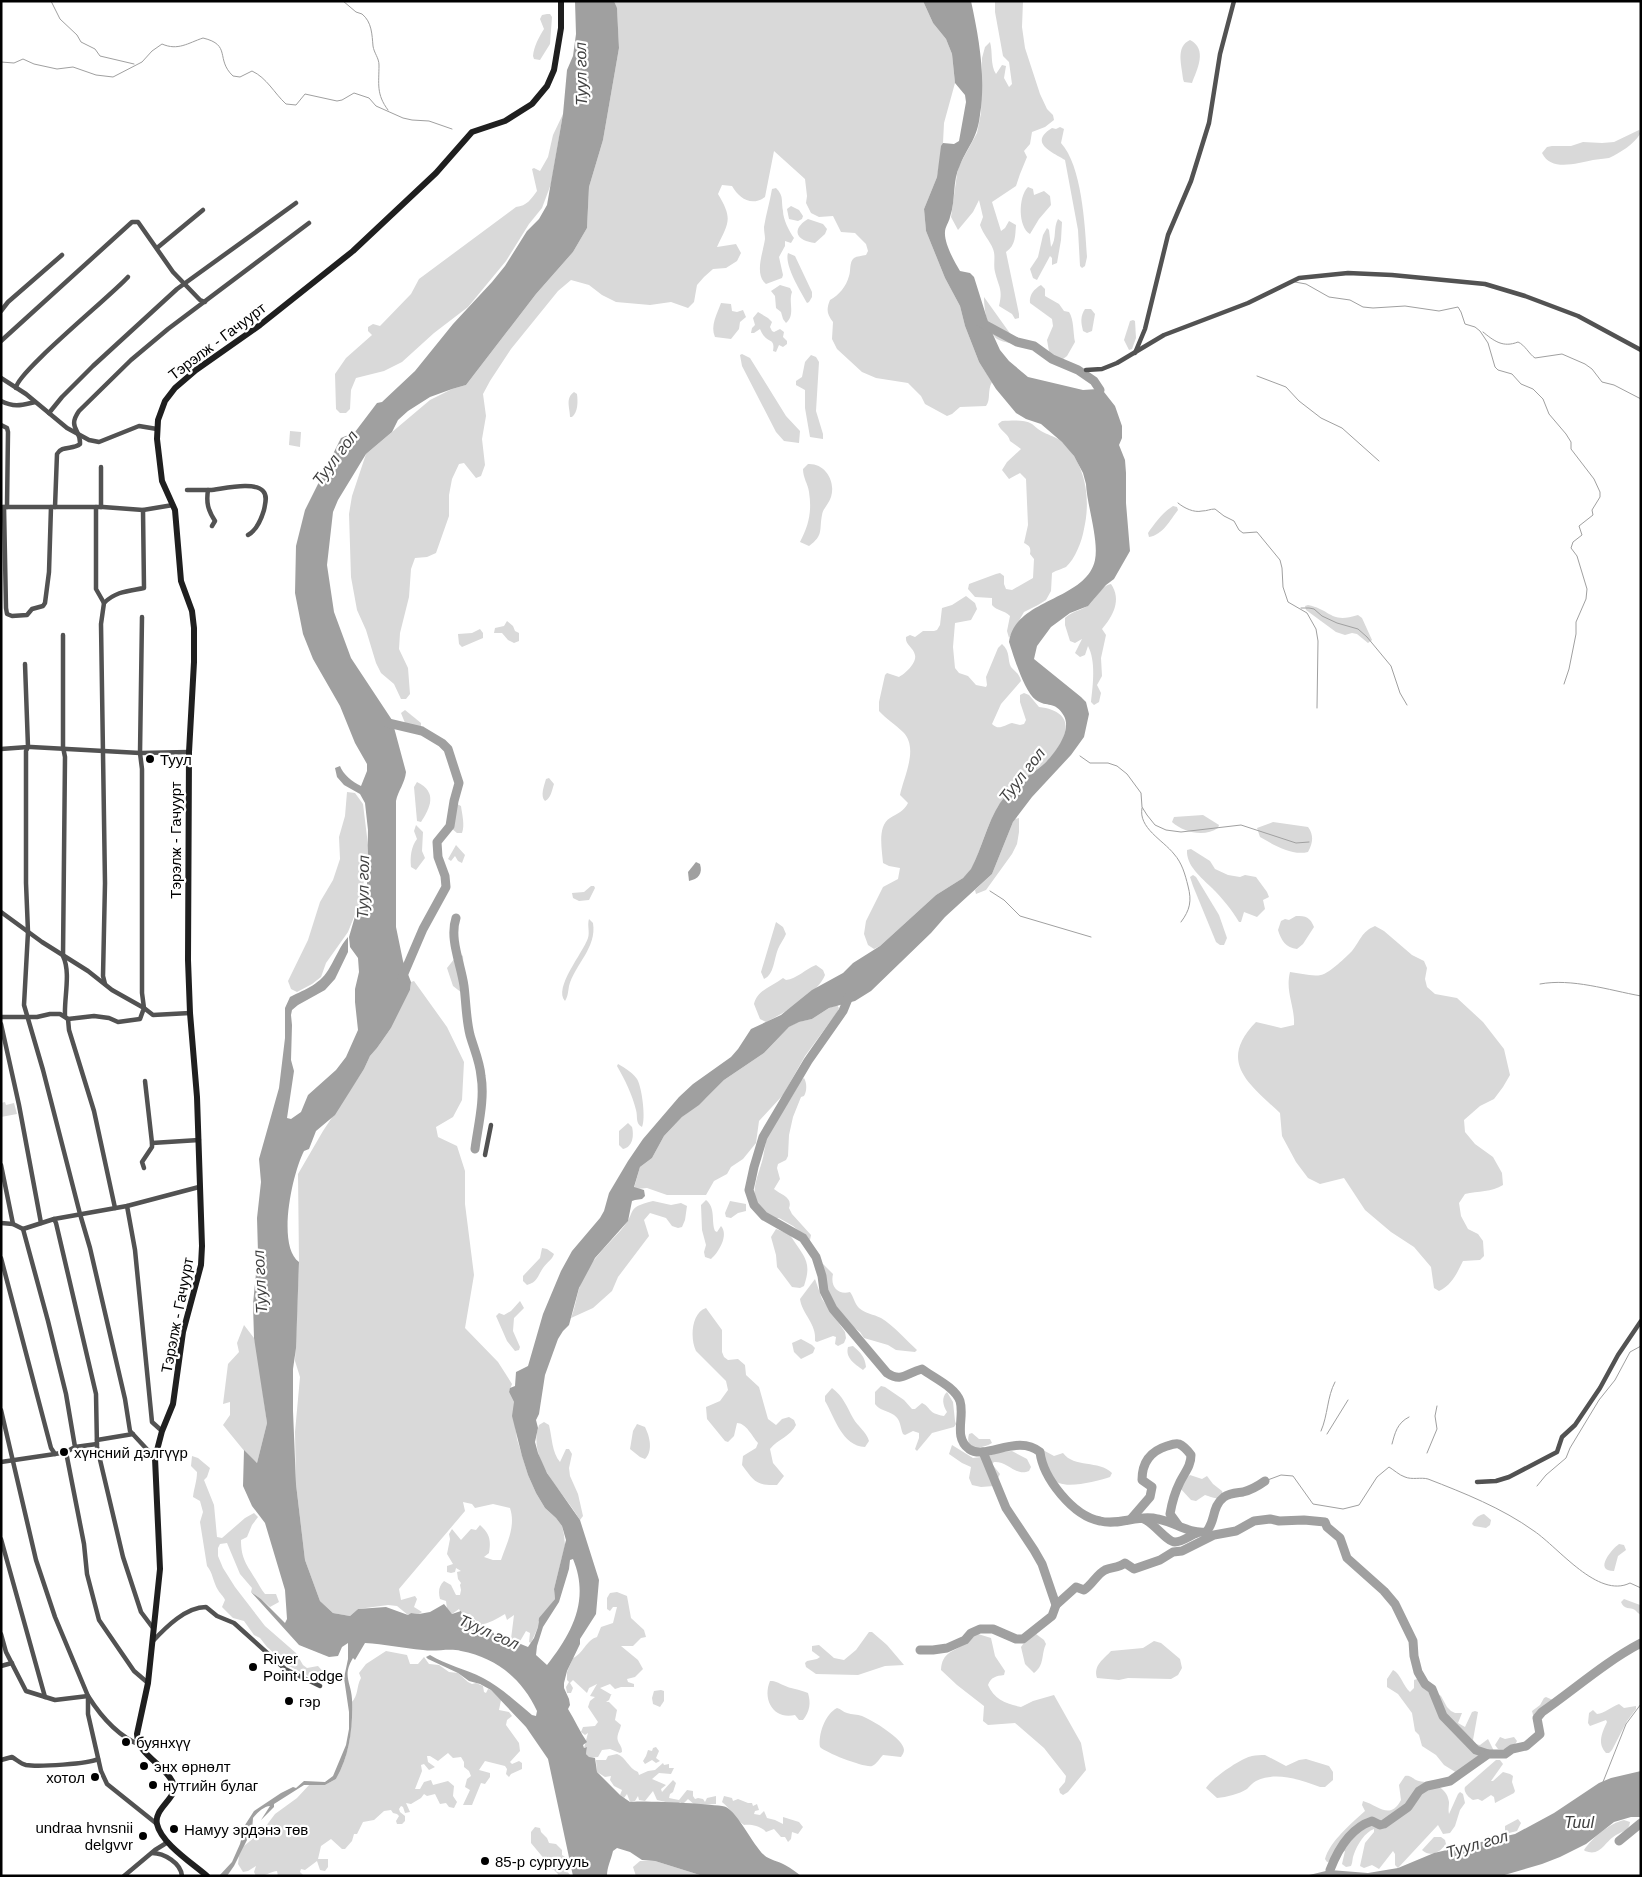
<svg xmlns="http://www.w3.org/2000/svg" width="1642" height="1877" viewBox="0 0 1642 1877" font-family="Helvetica,sans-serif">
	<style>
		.green { fill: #d9d9d9 }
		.water { fill: #a0a0a0; fill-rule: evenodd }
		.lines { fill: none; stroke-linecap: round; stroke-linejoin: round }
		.stream { stroke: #a0a0a0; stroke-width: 1 }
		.river { stroke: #a0a0a0; stroke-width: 9 }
		.minor { stroke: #525252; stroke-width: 4.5 }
		.secondary { stroke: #1f1f1f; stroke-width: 6 }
		.poi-dot { fill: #000; stroke: #fff; stroke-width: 2 }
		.labels { text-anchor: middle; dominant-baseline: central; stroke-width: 4.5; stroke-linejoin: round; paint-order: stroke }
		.street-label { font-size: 15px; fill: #000; stroke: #fff }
		.poi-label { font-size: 15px; fill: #000; stroke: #fff; text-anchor: start }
		.water-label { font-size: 16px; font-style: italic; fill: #414141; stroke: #fff }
	</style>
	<rect width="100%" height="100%" fill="#fff"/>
	<g class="green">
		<path d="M 614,1 L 923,1 L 933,23 L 946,39 L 952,54 L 955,83 L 944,123 L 943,143 L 937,177 L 924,209 L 926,231 L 945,278 L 960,306 L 965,326 L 979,362 L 992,382 C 987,391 991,400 986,406 L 960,407 L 952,414 L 947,416 L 925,404 L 921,396 L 908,383 L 876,378 L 862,372 L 837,349 L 832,339 L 833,322 C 827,314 826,310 830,300 C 839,295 846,287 849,276 C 851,271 849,262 854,258 C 857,256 862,256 866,255 L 868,251 L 866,244 L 855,233 L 841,232 L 833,216 L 819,217 L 811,213 L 806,203 L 807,196 L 805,179 L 774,151 L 765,197 C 751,207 739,198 732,186 L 722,185 L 718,194 C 733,219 729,222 717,247 L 736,244 L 741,253 L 737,261 L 726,268 L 713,269 L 704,277 L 697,285 L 694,302 L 688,308 L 671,302 L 650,305 L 616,302 L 602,295 L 589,285 L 571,280 L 558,291 L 511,349 L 490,381 L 483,394 L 486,416 L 482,439 L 485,465 L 481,476 L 476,478 L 464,463 L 459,464 L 452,479 L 449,495 L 449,516 L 436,553 L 427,557 L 415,558 L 411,569 L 409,597 L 400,633 L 399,649 L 408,668 L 410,694 L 406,699 L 401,699 L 394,684 L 381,673 L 376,663 L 366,630 L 357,610 L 351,577 L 349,514 L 352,496 L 366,454 L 430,400 L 452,389 L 466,385 L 536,294 L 573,252 L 587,228 L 589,187 L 603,140 L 619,48 L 617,9 Z"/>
		<path d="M 995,1 L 1023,1 L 1022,27 L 1025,48 L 1040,94 L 1047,109 L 1053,115 L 1054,120 L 1045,127 L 1032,132 L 1030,144 L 1024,151 L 1027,157 L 1020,174 L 1016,186 L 992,202 L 1001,231 L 1005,228 L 1009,221 L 1016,225 C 1015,236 1016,245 1006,252 L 1019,314 L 1019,318 L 1015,319 L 1012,314 L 999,306 C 1003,289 999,288 995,272 C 993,265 996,256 993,249 C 990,241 983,234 980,225 L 983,217 L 979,200 L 973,212 L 958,230 L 951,217 L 957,174 L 959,166 L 977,133 L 981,113 L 982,58 L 985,47 L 990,42 C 993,52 990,65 996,74 L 1002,65 L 1006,66 L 1004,78 L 1009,87 L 1012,84 L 1009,62 L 1003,56 L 995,12 Z"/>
		<path d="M 547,14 L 550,14 L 552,17 L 550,44 L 540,60 L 534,59 L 533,56 C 534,46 539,37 544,29 L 540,19 L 542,15 Z"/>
		<path d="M 1190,40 C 1208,49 1197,70 1192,83 L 1184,82 L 1183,79 C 1182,65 1175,47 1190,40 Z"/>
		<path d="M 563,114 L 551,184 L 542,208 L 529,224 L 506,261 L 468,307 L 434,333 L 402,362 L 384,371 L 356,378 L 351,390 L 350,409 L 346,413 L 340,413 L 336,409 L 335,374 L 346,358 L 372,335 L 368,331 L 368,327 L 373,324 L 380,326 L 411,294 L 419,279 L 516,207 C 527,206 531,199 537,191 L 532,169 L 534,168 L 540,171 L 548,157 L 553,135 Z"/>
		<path d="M 1060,127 L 1064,129 L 1061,143 C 1082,166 1085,226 1087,257 L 1085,266 L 1082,268 L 1080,266 L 1078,230 L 1065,160 C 1052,152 1028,143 1052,128 L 1056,129 Z"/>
		<path d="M 1639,130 L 1640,134 C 1634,144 1620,153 1609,158 C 1604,159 1598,159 1593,160 C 1577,163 1551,172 1542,153 L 1547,147 L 1552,146 L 1571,146 L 1583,142 L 1602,143 L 1614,142 Z"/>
		<path d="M 1028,187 L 1033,189 L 1034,195 L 1044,191 L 1050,196 L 1051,205 L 1039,219 L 1030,234 C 1018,227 1018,197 1028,187 Z"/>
		<path d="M 776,188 C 784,196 781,200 783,211 C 783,219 789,231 794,238 L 791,243 L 785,241 L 785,246 L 779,257 L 783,275 L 782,278 L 766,284 C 754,274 763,253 765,239 C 765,235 764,232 764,227 C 766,214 770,201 772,189 Z"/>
		<polygon points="791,206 799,210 803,216 802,219 798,221 789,219 787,209"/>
		<path d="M 808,219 L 823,224 L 827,229 L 825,234 L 815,243 C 797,241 790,230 808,219 Z"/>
		<path d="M 1058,219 L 1062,222 L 1061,240 L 1057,263 L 1052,265 L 1052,258 L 1050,256 L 1037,280 L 1033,278 L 1030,269 L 1038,257 L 1043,235 L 1047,228 L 1049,230 L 1051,247 C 1057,239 1053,228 1058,219 Z"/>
		<path d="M 788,253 L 795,256 L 812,292 L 812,297 L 809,302 L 807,303 C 801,292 784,265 788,253 Z"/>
		<path d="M 780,285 L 790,288 L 792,292 C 788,302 796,315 786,323 L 783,319 L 781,312 L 776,308 L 775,296 L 771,291 Z"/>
		<path d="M 1041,285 L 1045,289 L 1045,296 L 1059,304 L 1064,311 L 1069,312 C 1074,319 1073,333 1075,342 L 1067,356 L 1059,362 L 1050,357 L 1047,340 L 1053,326 L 1052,319 L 1030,303 C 1029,295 1034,289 1041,285 Z"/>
		<path d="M 984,297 L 1014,339 L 1009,343 C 1006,342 1000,341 997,339 C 987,331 984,308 984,297 Z"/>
		<path d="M 721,303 L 731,304 L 732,311 L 737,312 L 743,310 L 746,317 L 740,322 L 739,329 L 731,339 L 715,337 C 710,326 717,314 721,303 Z"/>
		<path d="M 1085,309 L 1091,309 L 1095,314 L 1092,331 L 1087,333 L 1083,331 C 1081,322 1080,317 1085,309 Z"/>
		<path d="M 758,312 L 768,318 L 772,322 L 770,327 L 772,331 L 774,332 L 780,329 L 784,332 L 783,337 L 787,341 L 787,344 L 783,347 L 779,345 L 776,352 L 773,351 C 775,339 770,343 764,336 C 762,334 761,331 760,329 L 754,333 L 751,333 L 752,328 L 755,325 L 753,318 Z"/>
		<polygon points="1133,320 1135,321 1136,338 1132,349 1129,350 1124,340 1130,321"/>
		<polygon points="742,354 750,358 786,416 800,431 799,443 784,441 776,432 742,366 740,355"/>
		<polygon points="811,355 816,357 819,362 816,411 823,434 823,439 810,437 805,408 805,390 796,385 796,381 802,377 805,362"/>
		<path d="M 574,392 L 577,394 C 578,402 578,412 572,417 L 570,417 C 570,408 565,398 574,392 Z"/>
		<path d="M 1002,421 C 1011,421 1024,419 1032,424 C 1035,426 1037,429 1041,431 C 1047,435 1055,436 1061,441 C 1086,463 1091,499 1084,529 C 1082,541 1075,559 1066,567 C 1062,569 1057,570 1052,573 L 1051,591 L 1046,600 L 1038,605 L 1024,612 L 1009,638 L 1007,631 L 1010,616 C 1004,610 997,611 992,605 L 992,598 L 975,597 L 968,589 L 969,584 L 996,574 L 1000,573 L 1004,576 L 1004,584 L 1006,589 L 1012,590 L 1033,578 L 1034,559 L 1030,554 C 1031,548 1030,546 1024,543 L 1028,525 L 1026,479 L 1020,473 L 1009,479 L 1002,470 L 1007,462 L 1021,449 L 1010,441 C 1008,433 1001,432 998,424 Z"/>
		<polygon points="290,431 301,432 300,447 289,445"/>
		<path d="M 808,464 C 825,463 836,481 831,497 C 829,504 823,508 822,515 C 819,530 824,535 809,546 L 800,542 C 809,525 812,511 809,492 C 808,484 803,478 803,469 Z"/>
		<path d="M 1173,506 L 1177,507 L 1178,510 C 1170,520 1163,535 1149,537 L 1148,533 C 1155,523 1163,512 1173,506 Z"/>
		<path d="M 1111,584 C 1122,600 1113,616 1102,629 L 1106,635 L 1101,658 L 1102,676 L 1097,685 L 1101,693 L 1099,702 L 1094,705 L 1091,702 C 1093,685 1096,661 1088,646 L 1085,655 L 1080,657 L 1075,653 L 1082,639 L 1075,643 L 1070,641 L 1065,625 L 1065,618 C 1072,611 1080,611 1087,606 C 1096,600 1100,586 1111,584 Z"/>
		<path d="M 966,596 L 975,603 L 977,609 L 971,620 L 955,623 L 953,647 L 955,668 L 959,673 L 968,676 L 976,685 L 986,687 L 987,685 L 986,677 L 998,648 L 1002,644 C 1011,652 1007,660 1011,667 C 1015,672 1019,673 1021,681 L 1001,704 L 992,724 C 999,731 1004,725 1012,723 L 1020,725 L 1024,724 L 1026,720 L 1020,702 L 1020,695 L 1024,693 L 1029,695 L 1039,707 C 1082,712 1065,744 1044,764 C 1030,777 1012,786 1001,802 C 987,822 982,848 971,870 L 963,878 L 936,895 L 880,946 L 874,949 L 868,945 L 864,934 L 866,921 L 883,887 L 898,879 L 900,868 L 889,866 L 883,863 C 882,849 877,826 890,818 C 898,813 904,811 908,803 L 900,795 C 904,776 919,748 903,732 C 895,724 886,719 879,711 L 879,702 L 885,675 L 887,673 L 899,677 C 905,674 917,663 915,655 C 913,647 905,645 906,637 L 910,635 L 915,637 L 923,631 L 934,631 L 937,630 L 940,625 L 942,608 L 952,605 Z"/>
		<path d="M 1308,605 C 1332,610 1330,624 1358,615 L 1362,618 L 1372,640 L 1368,643 L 1357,634 L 1352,633 L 1345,635 L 1336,632 L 1306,610 L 1305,606 Z"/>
		<polygon points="507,621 513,626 515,631 519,633 519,641 514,643 508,640 502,633 494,633 495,628 504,626"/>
		<polygon points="480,629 483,633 483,638 462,647 459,644 458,634 472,633"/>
		<polygon points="405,710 421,723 421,728 418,729 405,723 401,713"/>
		<path d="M 549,778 L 554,784 C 552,790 551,798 545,801 C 540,796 544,786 546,779 Z"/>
		<path d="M 417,782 C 438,792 430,808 421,822 L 417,821 L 414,787 Z"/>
		<polygon points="347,792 355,793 363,804 368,845 362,897 348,932 326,963 321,977 312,984 297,992 291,989 288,981 308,940 320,902 333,880 340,859 339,837 345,816"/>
		<path d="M 455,803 L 461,806 C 462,814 465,825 462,833 L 457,833 L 451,828 Z"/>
		<path d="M 1203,815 L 1219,825 L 1218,828 C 1205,837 1184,833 1172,822 L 1174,817 Z"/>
		<polygon points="1019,818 1019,832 1017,844 1012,854 986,890 976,894 975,890 992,874 1013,822 1015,819"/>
		<path d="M 1273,822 L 1308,827 C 1314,835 1313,843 1308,852 C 1292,856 1274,845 1260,837 L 1257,828 Z"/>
		<path d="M 416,825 L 423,832 L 422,851 L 425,858 L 416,870 L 411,867 C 410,857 411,847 417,839 L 414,831 Z"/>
		<polygon points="456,845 465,855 462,863 458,861 455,856 451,861 448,859"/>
		<path d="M 1191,849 L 1210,861 L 1215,869 L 1228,875 L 1240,877 L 1245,875 L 1256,877 L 1267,892 L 1269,897 L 1263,900 L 1265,909 L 1257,917 L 1244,912 L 1241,922 L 1239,922 C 1232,910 1222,898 1212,888 C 1202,878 1186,866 1187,850 Z"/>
		<polygon points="1193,875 1196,877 1219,915 1227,938 1224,945 1220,945 1216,942 1193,886 1190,877"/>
		<polygon points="591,886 594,886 595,888 589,900 579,901 573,898 572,893 584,892"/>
		<path d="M 1296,916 C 1306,916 1310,917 1314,927 L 1303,944 L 1297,949 C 1286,948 1281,940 1278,930 L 1281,921 L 1285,919 L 1289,920 Z"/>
		<path d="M 589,919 L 593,923 C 597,948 575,964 569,986 C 568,992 568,996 565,1001 C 553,988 583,953 588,938 C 590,932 587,925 589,919 Z"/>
		<path d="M 776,922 L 783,927 L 786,934 C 784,939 780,944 778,949 C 774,959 774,975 764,979 L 761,972 Z"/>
		<path d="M 1375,926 L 1384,931 L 1412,955 L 1424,961 L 1427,968 L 1425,979 L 1427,987 L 1435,994 L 1457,998 L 1483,1022 L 1504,1049 L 1510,1075 L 1503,1087 L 1494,1099 L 1480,1106 L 1464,1120 L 1465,1132 L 1475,1144 L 1493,1157 L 1502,1173 L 1503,1185 C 1492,1192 1478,1191 1465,1194 L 1459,1203 L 1461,1216 L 1468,1229 L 1478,1234 L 1483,1241 L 1484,1256 L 1480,1260 L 1463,1261 C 1457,1273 1452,1285 1439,1291 L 1434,1288 L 1431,1267 L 1414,1247 L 1391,1232 L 1365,1210 L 1344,1178 L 1320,1184 L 1308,1178 L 1296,1162 L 1282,1136 L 1280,1113 C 1249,1084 1217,1062 1256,1022 L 1281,1028 L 1294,1025 C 1295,1006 1285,992 1290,972 C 1300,973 1312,977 1321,975 C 1330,973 1346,957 1352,951 C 1361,940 1361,932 1375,926 Z"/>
		<polygon points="459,953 463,956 464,975 468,984 467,991 462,993 453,986 447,968"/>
		<path d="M 816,965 L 823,970 L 825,975 C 818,993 783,1014 766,1022 L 760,1019 L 754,1004 C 757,990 773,986 783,978 L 786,980 C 797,979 805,969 816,965 Z"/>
		<path d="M 414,981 L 447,1027 L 464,1062 L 462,1100 L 453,1117 L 436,1127 L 438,1137 L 457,1146 L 465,1171 L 465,1204 L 474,1275 L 465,1328 L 498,1362 L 512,1384 L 509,1392 L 514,1402 L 514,1418 L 517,1439 L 528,1475 L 536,1493 L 545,1508 L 556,1518 L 562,1526 L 564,1535 L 565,1545 L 554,1589 L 555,1599 L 538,1622 L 538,1627 L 531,1643 L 529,1642 L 530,1633 L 526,1631 L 519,1643 L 511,1639 L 514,1615 L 507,1620 L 505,1614 C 497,1619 489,1623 480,1625 L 470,1614 L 462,1615 L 459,1609 L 452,1614 L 447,1609 L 446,1601 L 440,1599 C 438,1591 439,1586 444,1581 L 451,1585 L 456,1595 L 460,1595 L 461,1590 L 460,1585 L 461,1583 L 458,1579 L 457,1572 L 461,1571 L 456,1568 L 455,1572 L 451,1573 L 447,1572 L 447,1566 L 453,1564 L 447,1554 L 450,1539 L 449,1534 L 452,1529 L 461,1540 L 471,1529 L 476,1530 L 480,1525 C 490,1534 491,1540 489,1553 L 484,1557 L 493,1560 L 501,1560 C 507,1543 516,1526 510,1508 L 493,1504 L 475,1508 L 472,1504 L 463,1502 L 465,1511 L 399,1589 L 401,1600 L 415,1596 L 417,1599 L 414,1607 L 422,1612 L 419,1614 L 411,1613 L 408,1615 L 397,1606 L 388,1605 L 358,1609 L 350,1616 L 333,1613 L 320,1601 L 305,1560 L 296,1484 L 295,1432 L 300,1377 L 295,1361 L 299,1262 L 298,1174 L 323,1131 L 364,1069 L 370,1056 L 377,1048 L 391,1028 L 410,990 L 411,982 Z"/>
		<polygon points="837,1005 839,1008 838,1011 805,1056 783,1095 759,1121 756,1143 743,1159 731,1167 727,1174 714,1181 706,1195 667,1195 647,1188 637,1189 634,1188 640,1167 652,1158 664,1136 682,1117 706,1098 724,1080 764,1053 789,1027 798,1022 812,1019 829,1008"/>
		<path d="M 618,1064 C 625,1068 632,1072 637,1079 C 642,1087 646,1119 642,1127 C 635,1123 638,1117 636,1110 C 632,1094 625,1080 617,1066 Z"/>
		<path d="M 804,1078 C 807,1083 807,1091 804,1096 L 801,1097 L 793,1117 L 789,1135 L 788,1156 L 786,1160 L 778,1164 L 777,1168 L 780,1179 L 774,1189 C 781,1195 793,1197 789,1208 L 792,1214 L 811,1235 L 810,1240 L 793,1226 L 779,1218 C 773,1219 766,1215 762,1211 C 745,1193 762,1171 764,1152 C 766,1144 766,1137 770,1130 C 779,1113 793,1099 800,1081 Z"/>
		<polygon points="5,1102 6,1105 14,1103 17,1114 1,1117 1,1103"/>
		<path d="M 628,1123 L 632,1127 C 634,1135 633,1147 623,1149 L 619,1145 L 619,1131 Z"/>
		<path d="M 706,1200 C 716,1208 711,1221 715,1231 L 717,1232 L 721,1226 C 729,1235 719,1252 711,1259 L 705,1257 L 704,1252 L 706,1245 L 702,1230 L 701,1205 Z"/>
		<path d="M 653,1201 L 671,1205 L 681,1203 L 687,1206 L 685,1220 L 682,1227 L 678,1228 L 672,1226 L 666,1218 L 650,1213 L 644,1220 L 649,1236 L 618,1277 L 612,1291 L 593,1308 L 571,1318 C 575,1308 576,1299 579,1289 C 586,1264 605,1248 621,1230 C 638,1211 624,1208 653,1201 Z"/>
		<polygon points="730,1201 746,1204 746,1211 738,1213 731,1218 726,1217 725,1213"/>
		<path d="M 776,1229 L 789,1234 L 792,1238 C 805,1258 812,1262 804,1286 L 800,1288 L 792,1287 L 777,1267 L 776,1255 L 771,1237 Z"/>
		<path d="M 542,1248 L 547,1249 L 554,1254 C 552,1260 547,1262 543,1268 C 538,1275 538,1282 527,1285 L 523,1281 L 523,1276 L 540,1258 Z"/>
		<path d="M 823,1264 L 833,1274 C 830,1287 838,1295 850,1292 C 854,1297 854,1303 859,1308 C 866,1314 873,1314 881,1318 C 893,1325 907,1341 917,1350 L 915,1352 L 896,1350 L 888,1345 L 864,1338 L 860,1332 L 848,1323 L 839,1311 L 828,1295 L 821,1265 Z"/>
		<path d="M 815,1279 L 822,1299 L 845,1332 L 846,1338 L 844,1343 L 838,1346 L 835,1344 L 836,1337 L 833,1336 L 817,1342 L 815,1341 C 817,1324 802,1314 800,1299 Z"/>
		<polygon points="520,1301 524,1308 514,1318 513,1331 520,1347 519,1350 515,1351 507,1341 496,1316 499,1313 504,1315 511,1311"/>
		<path d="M 706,1308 L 722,1330 L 722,1352 L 724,1357 L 728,1360 L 738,1359 L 745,1365 L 746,1375 L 759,1387 L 768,1419 L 776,1425 L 782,1419 L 789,1417 L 794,1420 L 796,1425 C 791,1436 778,1439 770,1449 L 773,1463 L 784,1476 L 777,1485 C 756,1486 754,1481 742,1465 L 743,1456 L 756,1448 L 758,1443 C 752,1436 746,1423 737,1423 L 734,1436 L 728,1442 L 725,1441 L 707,1419 L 706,1407 L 720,1401 L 728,1390 L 726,1381 L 696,1351 C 690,1339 691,1313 706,1308 Z"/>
		<polygon points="244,1325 254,1338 257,1350 267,1423 257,1463 250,1458 223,1425 230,1415 230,1402 223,1404 228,1364 239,1352 237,1343"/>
		<polygon points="801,1339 812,1345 815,1348 813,1353 801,1359 794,1352 792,1343"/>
		<path d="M 853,1346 C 861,1353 865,1357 866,1367 L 863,1370 C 855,1364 845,1358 848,1347 Z"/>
		<path d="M 881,1386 L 885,1387 L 904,1400 L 912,1409 L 915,1409 L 922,1403 C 932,1408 927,1413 944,1416 L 947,1412 C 943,1406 941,1397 947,1392 L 953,1402 L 955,1421 L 956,1424 L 954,1427 L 932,1433 L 917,1451 L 915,1449 L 919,1438 L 919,1433 L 913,1431 L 905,1435 L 903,1434 C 900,1427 901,1420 894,1415 C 887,1410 880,1411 875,1404 L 875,1392 Z"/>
		<path d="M 832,1388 C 843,1396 847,1407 853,1418 C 858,1427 866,1431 869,1441 L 865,1447 C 842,1446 835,1418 825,1401 L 825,1396 Z"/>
		<path d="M 544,1422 L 549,1425 C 552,1437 552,1453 560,1462 L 566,1449 L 569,1449 L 572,1454 L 569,1468 L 570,1476 L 578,1494 L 583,1516 L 580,1520 C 564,1492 526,1460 539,1425 Z"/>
		<path d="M 637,1424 L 645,1427 C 650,1437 653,1451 645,1459 L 640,1457 L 630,1449 L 633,1431 Z"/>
		<path d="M 972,1433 L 979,1439 L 990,1439 L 992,1443 C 983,1449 964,1451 969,1434 Z"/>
		<path d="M 952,1445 L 973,1458 L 989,1456 L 999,1452 L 1012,1451 L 1027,1459 L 1031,1467 L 1029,1471 C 1016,1477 1008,1461 994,1462 L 992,1464 L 1000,1474 L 994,1486 L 981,1487 L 972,1485 L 969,1478 L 971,1467 L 962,1463 L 949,1454 Z"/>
		<path d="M 1043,1450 L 1054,1456 L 1063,1453 C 1074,1468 1099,1460 1112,1473 L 1110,1477 C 1098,1481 1071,1488 1059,1483 C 1053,1481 1049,1474 1046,1469 C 1043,1463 1040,1456 1043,1450 Z"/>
		<path d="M 192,1456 L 198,1458 L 210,1468 L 207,1477 L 204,1480 L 214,1505 L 217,1537 L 222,1538 L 245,1518 L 254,1513 L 258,1517 L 252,1525 L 247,1537 L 241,1540 C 241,1559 247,1565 256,1580 C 259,1585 261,1589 265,1594 L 276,1594 L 279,1602 L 270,1607 L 261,1599 L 251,1592 L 252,1588 L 240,1574 L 227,1543 L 220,1544 L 218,1548 L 218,1556 L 223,1568 L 235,1587 L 265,1626 L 296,1653 L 303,1665 L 307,1668 L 318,1666 L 327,1676 L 325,1682 L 322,1683 L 289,1666 L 267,1647 L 260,1638 L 254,1635 L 244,1621 L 233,1618 L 222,1607 L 225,1600 C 223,1595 220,1594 218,1590 C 213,1582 213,1573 207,1566 L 200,1522 L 203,1512 L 200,1501 L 193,1497 C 194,1488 197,1481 197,1472 L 191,1466 Z"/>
		<path d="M 1190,1475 L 1202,1479 L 1207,1476 L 1213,1484 L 1222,1491 L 1223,1495 C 1217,1501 1212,1497 1205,1495 L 1196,1501 L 1191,1500 L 1180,1488 L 1183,1481 Z"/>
		<path d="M 1484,1514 L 1491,1520 L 1490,1525 L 1486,1528 L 1474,1526 L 1472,1524 C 1474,1519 1479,1515 1484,1514 Z"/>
		<path d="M 1619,1544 L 1624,1545 L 1626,1550 L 1618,1556 L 1614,1571 C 1593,1571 1612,1549 1619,1544 Z"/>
		<path d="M 617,1592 L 627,1596 L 631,1618 L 644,1630 L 646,1637 L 641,1638 L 633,1646 L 621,1646 L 638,1660 L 643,1669 L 635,1677 L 627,1679 L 628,1682 L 634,1684 L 634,1687 L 621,1687 L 615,1689 L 610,1684 L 600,1688 L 612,1695 L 611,1695 L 609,1700 L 606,1702 L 609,1702 L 617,1710 L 615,1720 L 621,1725 C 620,1730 616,1736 618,1741 C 620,1746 622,1746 622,1752 L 620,1753 L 610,1749 L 602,1750 L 598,1757 L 589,1758 L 586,1754 L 587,1747 L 584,1748 L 588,1733 L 585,1735 L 581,1732 L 583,1727 L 595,1726 L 598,1722 L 588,1707 L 590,1701 L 595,1697 L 590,1696 L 597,1684 L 589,1688 L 587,1693 L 573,1680 L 570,1683 L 573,1688 L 571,1693 L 567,1693 L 566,1687 L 569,1682 L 567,1680 L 567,1672 L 573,1658 C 583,1654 586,1640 597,1637 L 601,1627 L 613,1623 L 617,1607 L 613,1607 L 610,1611 L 607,1609 L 607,1598 L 610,1593 Z"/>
		<path d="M 1624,1599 L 1640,1605 L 1641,1615 C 1639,1614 1637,1612 1635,1610 C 1630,1607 1624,1610 1621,1602 Z"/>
		<polygon points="869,1632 872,1632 887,1645 904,1665 885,1666 858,1675 816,1674 806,1667 805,1663 807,1661 817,1659 820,1657 812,1651 812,1646 819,1645 834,1658 844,1660 856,1650"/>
		<path d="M 978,1634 L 991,1638 L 995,1656 L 1005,1671 L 1004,1675 C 996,1676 991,1677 988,1685 C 994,1699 1006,1704 1021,1707 L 1033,1701 L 1054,1695 L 1081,1743 L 1086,1770 L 1068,1792 L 1063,1795 L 1060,1793 L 1059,1789 L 1065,1782 L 1066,1776 L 1044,1748 L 1015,1723 L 988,1725 L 983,1721 L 984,1706 L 957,1685 L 941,1670 C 942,1652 953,1652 965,1644 C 970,1640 972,1636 978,1634 Z"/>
		<path d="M 1036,1634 L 1044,1640 L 1046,1644 C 1041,1654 1045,1665 1034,1673 L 1025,1664 L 1021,1647 L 1026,1640 Z"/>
		<path d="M 1154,1641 L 1161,1643 L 1180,1659 L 1182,1668 L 1178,1675 L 1171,1679 L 1128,1678 L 1119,1680 L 1097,1678 C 1093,1665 1104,1659 1111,1651 L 1143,1648 Z"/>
		<path d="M 386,1651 L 407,1655 L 410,1664 L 418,1664 L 424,1657 L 429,1664 L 439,1665 L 449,1672 L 458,1673 L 468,1682 L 472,1684 L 476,1683 L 483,1686 L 484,1692 L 486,1693 L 488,1689 L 491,1690 L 501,1700 L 499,1710 L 509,1712 L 512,1716 L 507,1720 L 506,1725 L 519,1743 L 520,1751 L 510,1762 L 512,1764 L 519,1761 L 522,1763 L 522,1769 L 511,1774 L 509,1777 L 506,1774 L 507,1769 L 505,1766 L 485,1761 L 479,1770 L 490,1773 L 490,1777 L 485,1784 L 481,1783 L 472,1805 L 463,1805 L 470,1790 L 465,1787 L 467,1779 L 471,1776 L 469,1771 L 464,1767 L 464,1762 L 461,1757 L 453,1758 L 448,1753 L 438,1761 L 430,1756 L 427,1756 L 428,1762 L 435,1767 L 429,1770 L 424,1764 L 421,1765 L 422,1771 L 415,1789 L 420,1789 L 424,1782 L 431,1780 L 433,1785 L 448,1781 L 454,1786 L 453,1796 L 457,1802 L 454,1808 L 449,1807 L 446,1803 L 440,1804 L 435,1794 L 427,1796 L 424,1794 L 421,1798 L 411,1804 L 406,1803 L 410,1812 L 405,1813 L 403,1807 L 401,1806 L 399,1809 L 400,1812 L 405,1816 L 405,1821 L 402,1824 L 397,1824 L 396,1821 L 399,1816 L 397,1814 L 393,1813 L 391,1810 L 384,1811 L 374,1820 L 363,1822 L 357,1834 L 354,1834 L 352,1841 L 345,1849 L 342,1849 L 331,1839 L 321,1846 L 318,1859 L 328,1859 L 328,1867 L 325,1871 L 320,1870 L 317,1861 L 305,1870 L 301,1869 L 300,1872 L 304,1876 L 278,1876 L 277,1871 C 269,1872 267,1876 256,1876 L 254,1872 L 256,1866 L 248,1871 L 243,1872 L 238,1864 L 239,1856 L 244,1846 L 263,1830 L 275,1814 L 297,1798 L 310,1784 L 325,1785 L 336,1779 C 349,1756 353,1729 351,1703 C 359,1695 356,1687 361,1678 L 359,1673 L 366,1664 Z"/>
		<path d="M 1393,1670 C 1401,1674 1403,1686 1410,1692 L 1414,1688 L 1414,1680 L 1417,1679 L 1441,1696 L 1447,1707 L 1451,1711 L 1455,1713 L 1462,1713 L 1458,1723 L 1465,1727 L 1472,1712 L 1475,1711 L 1478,1712 L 1473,1740 L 1475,1744 L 1480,1745 L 1488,1739 L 1494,1751 C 1481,1757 1471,1766 1457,1773 L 1444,1765 L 1436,1755 L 1422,1746 L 1419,1735 L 1415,1731 L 1412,1713 L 1398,1694 L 1387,1687 L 1387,1679 Z"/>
		<path d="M 770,1681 C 776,1681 778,1683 783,1685 C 791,1689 799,1689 808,1693 C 811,1703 810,1711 803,1720 L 799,1720 L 795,1715 C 774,1720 762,1700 770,1681 Z"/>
		<polygon points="661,1690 664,1691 664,1701 660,1707 653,1704 652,1698 654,1691"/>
		<polygon points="1546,1697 1555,1701 1555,1704 1545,1708 1538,1716 1533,1715 1532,1711 1540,1705 1544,1698"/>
		<path d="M 1619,1704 L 1624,1708 L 1636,1706 L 1636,1709 L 1627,1721 L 1612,1750 L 1609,1753 L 1606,1753 C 1597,1743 1602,1733 1607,1722 L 1606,1720 L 1590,1726 L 1588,1723 L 1589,1713 L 1593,1710 L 1597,1714 C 1605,1713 1611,1707 1619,1704 Z"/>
		<path d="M 837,1708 C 841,1709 843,1712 847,1713 C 852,1715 857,1714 862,1716 C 872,1720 904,1739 904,1750 C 904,1753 902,1755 901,1757 L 883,1755 C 880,1758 876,1765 872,1766 C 865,1768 826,1753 820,1747 C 818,1735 825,1714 837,1708 Z"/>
		<path d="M 1500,1737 L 1505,1739 L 1514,1737 L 1517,1741 C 1513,1749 1507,1750 1498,1749 L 1495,1745 Z"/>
		<polygon points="656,1747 659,1751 656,1758 660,1761 656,1763 652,1760 645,1764 643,1761 646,1756 648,1750 652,1751 653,1748"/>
		<path d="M 617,1754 C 626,1757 628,1768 638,1772 L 639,1775 L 648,1771 L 655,1770 L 663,1763 L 664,1765 L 669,1764 L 669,1768 L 674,1768 L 671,1774 L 659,1773 L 652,1779 L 666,1785 L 661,1789 L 662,1792 L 673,1780 L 676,1783 L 673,1792 L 670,1794 L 669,1798 L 679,1800 L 687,1790 L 693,1791 L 693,1796 L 695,1799 L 698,1798 L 703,1799 L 705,1802 L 707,1798 L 716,1796 L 716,1804 L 695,1805 L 688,1799 L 683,1804 L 680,1802 L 678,1804 L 671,1806 L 670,1803 L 657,1800 L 653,1791 L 645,1801 L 639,1800 L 638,1796 L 635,1801 L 630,1802 L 627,1794 L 624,1798 L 620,1795 L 622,1790 L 614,1786 L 610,1780 L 611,1776 L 605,1777 L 597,1772 L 596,1760 L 606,1760 L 608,1756 Z"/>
		<path d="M 1265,1755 L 1286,1766 L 1299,1760 L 1306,1759 L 1329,1766 L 1333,1772 L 1333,1780 L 1325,1787 L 1320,1787 C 1301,1780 1276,1771 1256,1781 C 1252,1783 1250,1786 1247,1789 C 1239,1794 1227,1797 1217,1798 L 1206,1788 C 1211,1779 1241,1758 1252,1756 C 1256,1755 1261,1755 1265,1755 Z"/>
		<path d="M 1496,1760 L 1500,1760 L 1503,1764 L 1491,1781 L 1493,1781 L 1503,1772 L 1510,1774 L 1513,1776 L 1512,1782 L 1515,1791 L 1514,1793 L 1495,1803 L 1494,1797 L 1491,1795 L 1482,1801 L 1478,1799 L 1473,1800 C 1469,1798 1463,1792 1465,1787 Z"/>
		<path d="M 1405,1776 C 1412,1775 1413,1780 1419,1781 C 1431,1783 1447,1786 1449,1802 C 1449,1807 1448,1810 1449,1814 L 1458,1794 L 1460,1792 L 1463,1794 L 1465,1803 L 1460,1810 L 1455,1826 L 1450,1833 L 1443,1834 L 1438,1825 L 1398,1868 L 1395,1865 L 1395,1854 L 1393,1851 L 1379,1869 L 1372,1865 L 1364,1868 L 1360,1866 L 1365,1843 L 1374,1832 L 1374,1829 C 1365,1832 1357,1845 1354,1854 C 1352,1858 1353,1862 1351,1866 L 1346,1867 L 1342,1864 L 1345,1851 L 1342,1852 L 1333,1861 L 1327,1862 L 1325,1859 C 1330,1841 1352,1823 1365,1811 L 1362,1805 L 1363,1801 C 1378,1805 1390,1821 1401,1800 L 1399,1785 Z"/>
		<path d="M 724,1796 L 732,1798 L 733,1801 L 738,1799 L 748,1803 L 752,1803 L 753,1806 L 757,1804 L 759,1810 L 755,1811 L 754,1814 L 760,1815 L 764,1811 L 767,1818 L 775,1820 L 783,1824 L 783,1817 L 799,1822 L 803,1827 L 798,1834 L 792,1832 L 791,1839 L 788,1842 L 785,1837 L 781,1837 L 774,1829 L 766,1832 C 761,1826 751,1824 744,1825 C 735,1819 731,1809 722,1802 Z"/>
		<polygon points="1518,1819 1521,1823 1517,1831 1505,1834 1505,1826"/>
		<path d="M 1624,1820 L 1630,1822 C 1629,1831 1623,1831 1616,1835 C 1604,1842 1601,1857 1585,1851 L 1584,1850 C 1592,1838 1610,1823 1624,1820 Z"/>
		<polygon points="535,1827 540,1828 541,1832 547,1838 549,1843 556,1844 562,1850 562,1855 565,1857 565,1869 571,1876 558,1876 558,1874 554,1870 549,1868 546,1861 531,1843 531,1832"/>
		<path d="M 1434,1837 L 1441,1837 L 1445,1840 L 1446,1844 C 1440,1852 1431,1858 1422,1850 Z"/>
		<polygon points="640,1861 655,1861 703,1876 636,1876 633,1867"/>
	</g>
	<g class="water">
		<path d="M 575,1 L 614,1 L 617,8 L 619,48 L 603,140 L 589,187 L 587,228 L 573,252 L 536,294 L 466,385 L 452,389 L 430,397 L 408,411 L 398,420 L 392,432 L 366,454 L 338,500 L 333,512 L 327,565 L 334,612 L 351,658 L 392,720 L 406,772 C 405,783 398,791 396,801 L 396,927 L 403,961 L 411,982 L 410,990 L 391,1028 L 377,1048 L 370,1056 L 364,1069 L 335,1115 L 316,1131 L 309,1149 L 304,1151 C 293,1172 276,1245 299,1262 L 296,1348 L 293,1369 L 293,1411 L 296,1484 L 305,1560 L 320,1601 L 333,1613 L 350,1616 L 358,1609 L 386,1607 L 408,1615 L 411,1613 L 419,1614 L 430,1612 L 444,1604 L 452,1614 L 461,1611 L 462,1615 L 467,1616 L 493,1632 L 496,1638 L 501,1636 L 528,1647 L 534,1638 L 538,1627 L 539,1618 L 555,1599 L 554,1589 L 566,1540 L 562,1526 L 556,1518 L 545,1508 L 536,1493 L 528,1475 L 522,1456 L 512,1416 L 514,1402 L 509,1392 L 510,1388 L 515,1386 L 516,1372 L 528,1366 L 543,1314 L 561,1271 L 572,1251 L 600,1218 L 604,1211 L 609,1193 L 628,1161 L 643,1139 L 679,1097 L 693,1084 L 731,1057 L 738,1049 L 751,1029 L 781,1015 L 812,990 L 843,973 L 853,963 L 880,946 L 936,895 L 963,878 L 971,869 C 982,848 987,823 1000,803 C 1005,796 1011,789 1018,783 C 1026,776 1037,771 1045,763 C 1055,753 1072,731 1064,716 C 1055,700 1047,708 1036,700 C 1024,691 1014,657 1009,642 C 1015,598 1086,601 1095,560 C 1099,540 1087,505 1086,484 L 1083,473 L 1074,456 L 1062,442 L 1041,424 L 1026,419 L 1016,413 L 996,389 L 979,362 L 965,326 L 960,306 L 945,278 L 926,231 L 924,209 L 937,177 L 941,146 L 943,143 L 954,144 L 959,141 L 966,102 L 965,95 L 955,83 L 952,54 L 946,39 L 933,23 L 923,1 L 971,1 C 979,38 986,77 980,115 C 977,139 969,144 960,165 C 952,181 956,200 950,217 C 949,222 945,227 945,232 C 944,243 954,261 960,271 L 970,273 L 974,277 L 990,328 L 1000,350 L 1009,361 L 1028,377 L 1083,390 L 1098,389 L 1104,392 L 1115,406 L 1122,426 L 1122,438 L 1119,445 L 1125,460 L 1126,473 L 1126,503 L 1130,551 L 1114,579 L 1106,585 L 1088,606 L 1070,613 L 1051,627 L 1037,646 L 1034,659 L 1081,697 L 1086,702 L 1089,714 L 1084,737 L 1071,755 L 1032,797 L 1013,822 L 992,874 L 945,917 L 931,933 L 871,991 L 855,1001 L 829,1008 L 812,1019 L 799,1022 L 789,1027 L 764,1053 L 724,1080 L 699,1105 L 682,1117 L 664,1136 L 652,1158 L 640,1167 L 634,1187 L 644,1190 L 645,1196 L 642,1199 L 635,1200 L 632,1201 L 628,1221 L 595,1258 L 579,1288 L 569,1325 L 563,1331 L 558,1339 L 545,1375 L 539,1414 L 536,1420 L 538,1428 L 535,1442 L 538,1453 L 547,1473 L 580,1520 L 599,1580 L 596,1614 L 580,1639 L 580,1644 L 567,1671 L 564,1683 L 564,1688 L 569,1699 L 570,1705 L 568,1709 C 575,1720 580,1732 587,1742 L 583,1745 L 584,1748 L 587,1747 L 586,1754 L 589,1757 L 595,1758 L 597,1772 L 620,1795 L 630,1802 C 637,1800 721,1804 726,1807 C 738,1813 753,1845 764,1855 C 769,1860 779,1861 785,1865 C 791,1868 796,1872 801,1876 L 703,1876 L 655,1861 L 642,1860 L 630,1852 L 617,1848 L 613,1851 C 611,1860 607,1867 607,1876 L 573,1876 L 548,1759 L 526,1727 L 491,1690 L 480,1684 L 469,1681 L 458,1673 L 428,1659 L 426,1657 L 430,1655 C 446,1665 466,1669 483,1678 C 501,1687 517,1703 532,1715 L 536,1716 L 537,1711 C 522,1679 497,1658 461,1651 C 449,1648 436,1652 423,1650 C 403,1648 384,1644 365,1643 L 355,1660 L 353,1658 C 342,1676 351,1682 352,1699 C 353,1726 350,1755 336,1779 L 325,1785 L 304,1785 L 274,1804 L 274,1807 L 261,1820 L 270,1806 C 264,1806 257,1813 253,1818 L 252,1830 L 234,1866 L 227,1876 L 219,1876 L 232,1862 L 240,1844 L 245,1825 L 254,1811 L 281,1793 L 293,1787 L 296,1788 L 304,1781 L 325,1782 L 333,1776 L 346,1745 L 349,1729 L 349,1712 L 344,1678 L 348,1659 L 348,1643 L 342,1647 L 338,1656 L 329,1657 L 299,1645 L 251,1592 L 261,1599 L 285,1623 L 287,1619 L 285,1590 L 265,1523 L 252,1506 L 243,1486 L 244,1450 L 257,1463 L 267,1423 L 254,1338 L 253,1304 L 258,1253 L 257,1218 L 261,1182 L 259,1159 L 279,1088 L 285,1038 L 285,1008 L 290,997 C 306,989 321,984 330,967 C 336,957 340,946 348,937 L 348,952 L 335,979 L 325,990 L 298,1005 L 292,1010 L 291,1015 L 292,1025 L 291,1060 L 294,1071 L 287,1118 L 291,1119 L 301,1112 L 308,1095 L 336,1070 L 346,1057 L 358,1030 L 355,1002 L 355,989 L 359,972 L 358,958 L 350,947 L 349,937 L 356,913 L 361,905 L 367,887 L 368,830 L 365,803 L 360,794 L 344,785 L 337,777 L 335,768 L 340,766 C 343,774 352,782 361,786 L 367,771 L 367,764 L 355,743 L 340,706 L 313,659 L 303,634 L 295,593 L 296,546 L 305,510 L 341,438 L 355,432 L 377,403 L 382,402 L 415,371 L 453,324 L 492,282 L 505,266 L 527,231 L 539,219 L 547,205 L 563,114 L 567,70 L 573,56 L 576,34 ZM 573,1559 C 590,1600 572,1633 547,1665 L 536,1655 L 537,1646 L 543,1627 L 559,1602 L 569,1569 L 570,1560 Z"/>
		<path d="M 696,862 L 700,864 C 703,874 698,879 689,881 L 688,872 Z"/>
		<polygon points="1641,1771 1641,1817 1631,1817 1614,1822 1586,1844 1560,1857 1542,1864 1501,1876 1305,1876 1330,1870 1368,1873 1398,1868 1434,1853 1515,1834 1554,1813 1599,1783 1611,1778"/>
	</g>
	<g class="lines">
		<g class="stream">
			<polyline points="51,1 60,19 77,35 81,42 95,49 100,56 134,64"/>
			<path d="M 343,1 L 356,12 L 362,14 C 372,22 372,35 373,46 C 374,53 379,58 379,65 C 379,84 376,94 388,110"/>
			<path d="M 1,62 L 14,63 L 23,59 L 34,64 L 57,69 L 73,67 L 96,75 L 113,77 L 142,62 L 152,51 L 162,44 C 178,51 188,43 203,38 C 232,45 215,59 233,76 L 240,77 L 252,71 C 267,78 274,93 286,104 L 296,105 L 305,94 L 337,101 L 342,100 L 354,93 L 369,98 L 376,106 L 403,118 L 412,120 L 429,121 L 452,129"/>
			<polyline points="1295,282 1306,284 1329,297 1350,300 1363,307 1373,308 1405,306 1439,311 1458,307 1461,312 1465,324 1475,327 1480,331 1488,343 1495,367 1498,370 1512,374 1521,384 1533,389 1543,399 1549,414 1566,434 1571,442 1571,449 1594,479 1600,492 1600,497 1592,510 1593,515 1579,526 1582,535 1573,542 1571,548 1577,556 1587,589 1586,599 1576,622 1576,634 1569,669 1564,684"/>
			<path d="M 1483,332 C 1494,341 1503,348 1518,342 C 1525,345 1529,354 1535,358 L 1562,354 L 1585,364 L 1592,369 L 1602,382 L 1614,385 L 1641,399"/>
			<polyline points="1257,376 1286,387 1299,401 1321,418 1342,428 1379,461"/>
			<path d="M 1178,503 C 1184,508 1194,513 1202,511 C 1207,511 1210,509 1215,509 L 1224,516 L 1234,521 L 1239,530 L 1243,533 L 1257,532 L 1280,560 L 1282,568 L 1283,587 L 1288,602 L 1307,613 L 1316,629 L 1318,641 L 1317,708"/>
			<polyline points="1301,608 1309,608 1314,609 1322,616 1337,623 1358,629 1367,637 1391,666 1400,693 1407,705"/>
			<polyline points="1080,756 1090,763 1108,763 1117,766 1127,774 1141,793 1142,807 1147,815 1155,825 1166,830 1181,832 1241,825 1296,843 1309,842"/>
			<path d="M 1142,808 C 1138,828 1163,840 1174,854 C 1182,863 1185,874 1188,886 C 1192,901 1190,910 1181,922"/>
			<polyline points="990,891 1004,900 1020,916 1091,937"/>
			<path d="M 1540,984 C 1572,978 1608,990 1641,996"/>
			<path d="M 1321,1431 C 1328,1415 1327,1397 1335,1382"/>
			<polyline points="1327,1434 1348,1400"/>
			<path d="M 1392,1444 C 1395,1433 1397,1423 1409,1417"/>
			<polyline points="1427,1453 1437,1429 1435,1416 1437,1406"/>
			<path d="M 1265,1481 L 1281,1475 L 1293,1476 L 1313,1504 L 1343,1509 L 1359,1505 L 1377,1477 L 1389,1467 C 1394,1470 1399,1475 1405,1477 C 1412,1480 1421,1477 1428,1479 C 1464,1493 1502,1508 1534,1531 C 1559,1548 1598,1599 1630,1583 L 1641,1588"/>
			<polyline points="1537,1486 1546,1475 1566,1458 1570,1448 1599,1400 1615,1380 1630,1352 1641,1346"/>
			<polyline points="1603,1782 1626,1724 1641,1704"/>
		</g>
		<g class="river">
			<polyline points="980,322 1017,342 1034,346 1052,359 1078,370 1094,381 1100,390"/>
			<polyline points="384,722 422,731 442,743 448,749 459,783 454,801 450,826 437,842 438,857 445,876 446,887 423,929 402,978"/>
			<path d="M 456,918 C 449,939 461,964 464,986 C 466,1002 466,1019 470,1035 C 474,1049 480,1062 481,1076 C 485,1099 478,1126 475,1149"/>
			<path d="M 850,994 L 843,1011 L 808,1061 L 763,1137 L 754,1167 L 749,1190 L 754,1205 L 764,1216 L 803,1238 L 816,1257 L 822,1276 L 824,1291 L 833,1309 L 887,1373 C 902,1383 906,1373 922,1369 C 934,1378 955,1387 960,1401 C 965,1417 953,1437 969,1449 C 986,1461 1017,1433 1040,1452 C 1043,1478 1073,1516 1100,1521 C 1119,1526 1139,1514 1158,1519 C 1174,1522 1189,1534 1206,1532 C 1216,1522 1211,1507 1224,1497 C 1230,1493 1237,1493 1243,1492 C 1251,1490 1258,1486 1265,1481"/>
			<polyline points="983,1452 1006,1508 1034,1550 1042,1564 1056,1605"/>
			<path d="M 1131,1519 L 1150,1497 L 1152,1487 L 1142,1480 C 1142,1462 1151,1451 1167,1446 C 1170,1445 1175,1443 1179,1444 C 1184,1446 1188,1451 1191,1455 C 1191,1466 1185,1472 1180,1482 C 1175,1492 1172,1502 1170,1514 L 1178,1525"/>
			<path d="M 1144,1519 C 1154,1523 1167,1542 1175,1542 C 1182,1542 1191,1535 1197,1533"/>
			<path d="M 920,1650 L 933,1650 L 947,1648 L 965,1640 L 971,1633 L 980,1629 L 993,1629 L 1016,1639 L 1023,1639 L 1052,1616 L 1056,1605 L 1076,1587 L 1084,1590 C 1092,1585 1097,1574 1105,1570 C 1112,1567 1119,1568 1125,1563 L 1134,1569 L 1160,1560 L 1173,1552 L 1182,1551 L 1214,1535 L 1236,1531 L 1254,1521 L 1270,1519 L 1279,1521 L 1304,1520 L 1325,1522 L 1327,1527 L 1340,1538 L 1347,1558 L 1384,1591 L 1395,1604 L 1413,1641 L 1414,1656 L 1418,1672 L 1425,1684 L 1432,1689 L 1443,1716 L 1476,1750 L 1488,1754"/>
			<polyline points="1619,1841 1641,1823"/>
			<path d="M 1330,1870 C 1338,1849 1350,1828 1372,1821 L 1380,1825 L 1384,1824 L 1408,1807 L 1419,1791 L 1427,1786 L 1450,1781 L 1488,1754 L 1505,1754 L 1512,1749 L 1526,1746 L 1540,1734 L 1537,1718 L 1542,1712 C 1575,1689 1605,1662 1641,1643"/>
		</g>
		<g class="minor">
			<polyline points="157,248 203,210"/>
			<polyline points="1,311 8,302 62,255"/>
			<polyline points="1,341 132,222 138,222 173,272 200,300 205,302"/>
			<polyline points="1135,353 1145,329 1168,235 1191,181 1209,123 1220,54 1234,1"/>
			<polyline points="1086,370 1102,369 1117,363 1164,335 1248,303 1299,278 1348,273 1392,275 1485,284 1525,296 1578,316 1641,350"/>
			<polyline points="1,378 26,394 67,428 89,440 99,442 139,426 157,429"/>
			<path d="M 16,388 C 16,373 112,295 128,277"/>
			<path d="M 1,401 C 15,408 22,405 35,402"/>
			<polyline points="49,413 62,397 93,366 177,289 296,203"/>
			<polyline points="1,425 7,428 8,432 7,507"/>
			<path d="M 187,490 C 194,490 202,490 210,490 C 222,489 255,481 263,491 C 268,496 265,504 264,510 C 261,520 257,530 248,535"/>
			<path d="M 208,490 C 206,503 208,510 215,521 L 212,526"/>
			<polyline points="2,507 103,507 143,510 173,505"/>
			<polyline points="4,507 6,608 7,614 12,616 27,615 32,609 43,606 45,603 49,572 51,507"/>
			<path d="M 55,507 L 57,454 C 62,445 73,450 80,444 C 81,429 67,428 79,411 L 131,360 L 168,329 L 309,223"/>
			<polyline points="96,507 96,589 104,603 101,624 105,883 103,976 105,984"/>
			<polyline points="101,507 101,467"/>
			<path d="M 104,603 C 116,591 129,591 144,588 L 143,510"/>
			<polyline points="142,617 140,753 142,769 142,993 144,1008 153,1015 190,1013"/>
			<path d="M 63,635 L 63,747 L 65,757 L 63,956 C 71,973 64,997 65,1016"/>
			<polyline points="1,749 28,747 25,664"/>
			<polyline points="1,912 42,942 88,971 112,990 144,1008 140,1019 118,1022 109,1018 94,1016 68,1019 60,1014 50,1014 37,1017 1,1017"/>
			<polyline points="68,1019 69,1030 94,1111 115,1208"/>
			<polyline points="1,1024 19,1105 41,1223"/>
			<polyline points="145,1081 152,1143 199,1140"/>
			<polyline points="485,1155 491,1125"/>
			<polyline points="1,1165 13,1224"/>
			<polyline points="144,1168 142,1162 152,1147 152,1143"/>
			<polyline points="127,1206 135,1250 152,1422 162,1431"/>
			<polyline points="54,1219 127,1206 199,1187"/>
			<polyline points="1,1223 13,1224 23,1229 48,1321 66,1394 75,1447 66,1452"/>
			<polyline points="23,1229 54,1219 56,1223 96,1394 97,1447 123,1557 141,1612 153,1628"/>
			<polyline points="1,1258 51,1448 55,1454 66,1452 84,1544 87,1574 99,1620 134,1671 148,1683"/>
			<polyline points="1,1410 36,1560 55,1617 88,1696 88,1714 101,1771 107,1784 157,1824"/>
			<polyline points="97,1440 133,1434"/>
			<polyline points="75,1447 97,1444"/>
			<polyline points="155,1458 130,1431 125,1399 90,1248 80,1214 43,1070 24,1005 28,932 26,883 26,751 28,747 31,747 140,753 189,752"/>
			<polyline points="1,1462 55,1454"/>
			<polyline points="1477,1482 1496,1481 1509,1477 1557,1452 1562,1437 1575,1425 1600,1388 1618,1355 1641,1321"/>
			<polyline points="1,1539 45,1697"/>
			<path d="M 1,1634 L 6,1652 L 26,1691 L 55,1700 L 88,1696 C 100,1715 118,1736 140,1745"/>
			<path d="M 153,1641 C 166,1627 186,1607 206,1607 L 217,1616 L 234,1623 L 285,1669 L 320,1686"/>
			<polyline points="1,1666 12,1663"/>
			<path d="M 1,1760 L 12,1757 C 17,1760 21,1764 26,1765 C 38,1767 89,1764 98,1759"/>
			<path d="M 152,1853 C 164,1853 181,1863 182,1876"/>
			<polyline points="124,1876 155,1850 168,1842"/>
		</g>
		<path class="secondary" d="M 207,1876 C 192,1863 161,1843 157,1824 C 153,1808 180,1797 173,1783 C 165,1764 138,1756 137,1734 L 148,1683 L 160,1569 L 155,1458 L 162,1431 L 173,1404 L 183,1332 L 201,1265 L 202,1246 L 197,1097 L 190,1013 L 188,960 L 189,752 L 194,662 L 194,628 L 192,611 L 181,581 L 175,510 L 162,481 L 157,439 L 158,420 L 165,401 L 175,388 L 196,370 L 260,325 L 353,251 L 436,173 L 472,132 L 505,121 L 532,104 L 547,86 L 554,70 L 561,28 L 561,1"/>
	</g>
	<g class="poi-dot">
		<circle cx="150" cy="759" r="5"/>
		<circle cx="64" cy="1452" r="5"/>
		<circle cx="253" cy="1667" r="5"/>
		<circle cx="289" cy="1701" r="5"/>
		<circle cx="126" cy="1742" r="5"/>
		<circle cx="144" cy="1766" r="5"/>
		<circle cx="95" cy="1777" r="5"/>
		<circle cx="153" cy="1785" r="5"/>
		<circle cx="174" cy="1829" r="5"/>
		<circle cx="143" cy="1836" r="5"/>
		<circle cx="485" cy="1861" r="5"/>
	</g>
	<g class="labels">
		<g class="street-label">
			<text transform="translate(217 341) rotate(-37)">Тэрэлж - Гачуурт</text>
			<text transform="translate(175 840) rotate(-90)">Тэрэлж - Гачуурт</text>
			<text transform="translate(177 1315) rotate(-79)">Тэрэлж - Гачуурт</text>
		</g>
		<g class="poi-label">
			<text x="160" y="759">Туул</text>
			<text x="74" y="1452">хүнсний дэлгүүр</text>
			<text x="263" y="1658">River<tspan x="263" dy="17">Point Lodge</tspan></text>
			<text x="299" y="1701">гэр</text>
			<text x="136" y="1742">буянхүү</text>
			<text x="154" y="1766">энх өрнөлт</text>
			<text x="85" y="1777" text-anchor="end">хотол</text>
			<text x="163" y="1785">нутгийн булаг</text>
			<text x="133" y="1827" text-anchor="end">undraa hvnsnii<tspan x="133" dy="17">delgvvr</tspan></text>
			<text x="184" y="1829">Намуу эрдэнэ төв</text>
			<text x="495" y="1861">85-р сургууль</text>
		</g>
		<g class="water-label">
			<text transform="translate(581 74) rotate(-91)">Туул гол</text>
			<text transform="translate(335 458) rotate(-53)">Туул гол</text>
			<text transform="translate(1022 775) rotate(-52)">Туул гол</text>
			<text transform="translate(363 887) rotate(-89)">Туул гол</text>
			<text transform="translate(260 1282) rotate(-93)">Туул гол</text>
			<text transform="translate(489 1632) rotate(24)">Туул гол</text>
			<text x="1579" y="1822">Tuul</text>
			<text transform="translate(1477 1844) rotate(-16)">Туул гол</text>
		</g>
	</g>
	<rect width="1642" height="1877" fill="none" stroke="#000000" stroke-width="5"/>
</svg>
